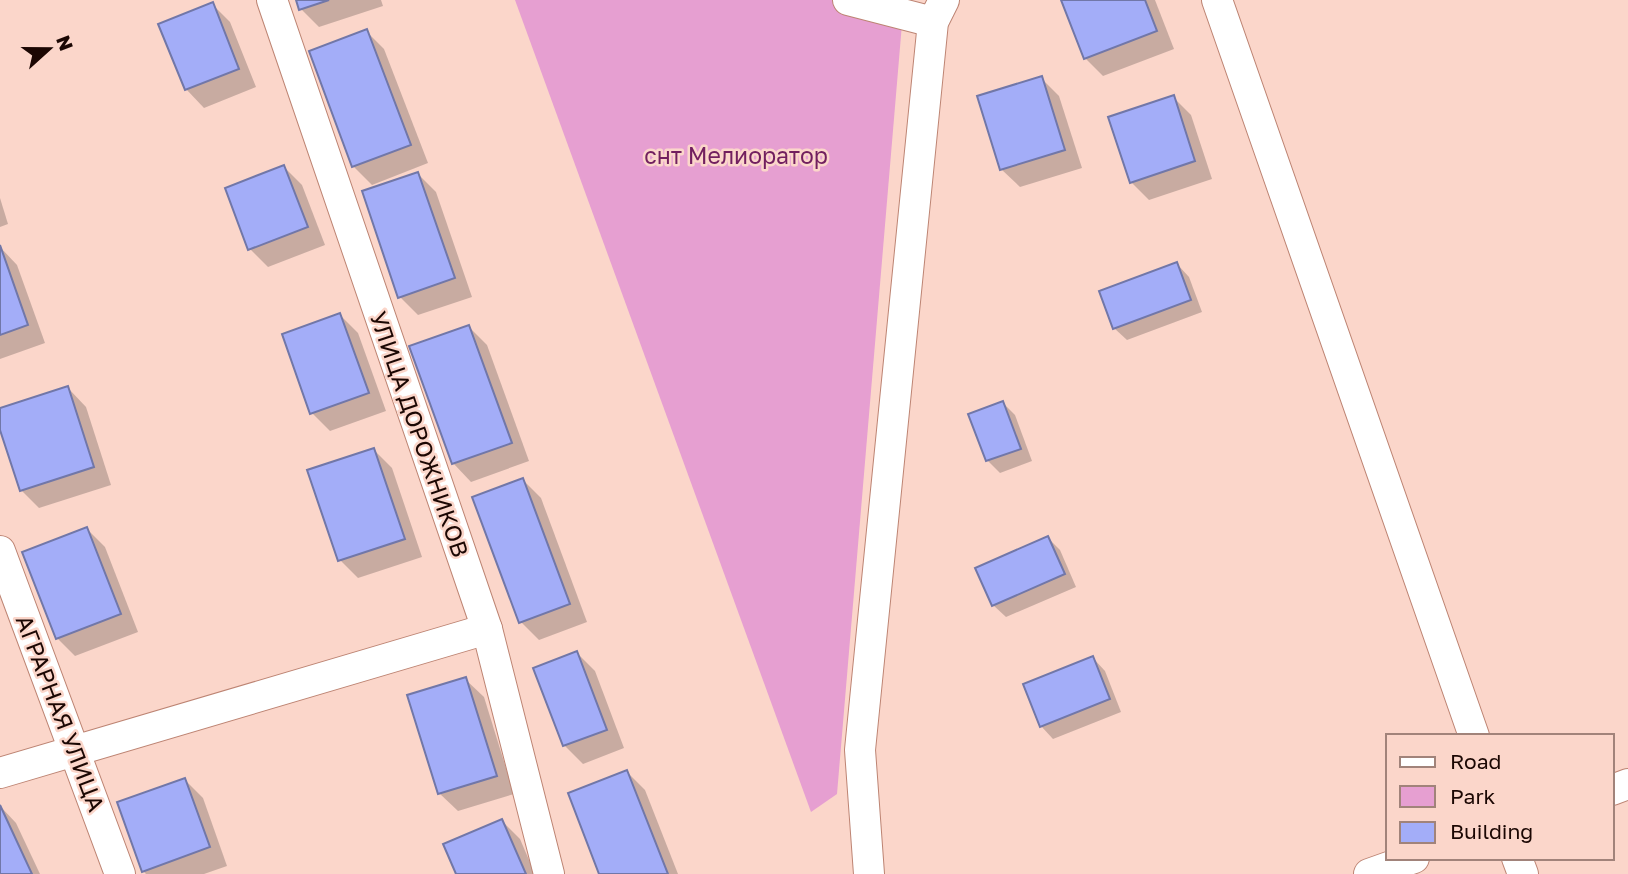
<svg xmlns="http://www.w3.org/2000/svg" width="1628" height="874" viewBox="0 0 1628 874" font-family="'Golos Text',sans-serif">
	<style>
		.green { fill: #e69fd1 }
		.shadow { fill: #0003 }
		.building { fill: #a3adf8; stroke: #7177a8; stroke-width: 2 }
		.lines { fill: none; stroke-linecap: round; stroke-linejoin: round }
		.minor-casing { stroke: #bd8473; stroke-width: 32 }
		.minor { stroke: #fff; stroke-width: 30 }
		.labels { text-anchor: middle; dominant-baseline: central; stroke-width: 5; stroke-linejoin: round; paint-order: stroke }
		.park-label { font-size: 23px; fill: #721f5f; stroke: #fbd6ca }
		.street-label { font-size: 23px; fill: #1b0703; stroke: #fbd6ca }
	</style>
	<rect width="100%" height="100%" fill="#fbd6ca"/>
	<polygon class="green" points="515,0 904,0 837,794 811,812"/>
	<g class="shadow">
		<polygon points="298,0 381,0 383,6 319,27 301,9"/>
		<polygon points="1063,0 1155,0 1174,49 1103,76 1085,58"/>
		<polygon points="212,4 230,22 256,87 204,108 186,89"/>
		<polygon points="366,31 384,49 428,163 372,185 354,167 311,52"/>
		<polygon points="1041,78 1059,96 1082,168 1020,187 1001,169"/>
		<polygon points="1173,97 1191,115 1212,179 1149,200 1131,182"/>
		<polygon points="284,167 302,185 325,245 268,267 250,249"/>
		<polygon points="418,174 436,192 472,297 418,315 400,297"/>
		<polygon points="0,198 8,224 0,227"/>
		<polygon points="0,247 17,265 45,343 0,359"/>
		<polygon points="1177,264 1189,277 1202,312 1127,340 1114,328"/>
		<polygon points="340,315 358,333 386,411 330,431 312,413"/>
		<polygon points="469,327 487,345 529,461 471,482 453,463"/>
		<polygon points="68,388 86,407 111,485 39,508 21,490 0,425 0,410"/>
		<polygon points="1003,403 1015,415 1032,461 1000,473 987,460"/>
		<polygon points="374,450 392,468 422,557 358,578 340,560"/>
		<polygon points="523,480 541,498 587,622 539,640 521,622"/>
		<polygon points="87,529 105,547 138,632 75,656 57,638"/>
		<polygon points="1048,538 1060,550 1076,587 1006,617 993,605"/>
		<polygon points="577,653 595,671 624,748 583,764 564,745"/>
		<polygon points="1093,658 1105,671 1121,712 1053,739 1041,726"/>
		<polygon points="465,679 484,697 514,794 458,811 439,793"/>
		<polygon points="627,772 645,790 678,874 601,874"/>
		<polygon points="185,780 203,798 227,866 204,874 146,874 143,871"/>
		<polygon points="0,806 16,823 40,874 0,874"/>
		<polygon points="502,821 520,839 535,874 457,874"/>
	</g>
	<g class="building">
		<polygon points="296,0 329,0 299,10"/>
		<polygon points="1061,0 1145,0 1157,31 1084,59"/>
		<polygon points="213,2 239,69 185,90 158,24"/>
		<polygon points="367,29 411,145 352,167 309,51"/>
		<polygon points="1042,76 1065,150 1000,170 977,96"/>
		<polygon points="1174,95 1195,161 1130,183 1108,117"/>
		<polygon points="284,165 308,227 248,250 225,188"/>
		<polygon points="418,172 455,278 398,298 362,191"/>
		<polygon points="0,245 28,325 0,335"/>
		<polygon points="1177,262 1191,300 1113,329 1099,291"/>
		<polygon points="340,313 369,393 310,414 282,334"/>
		<polygon points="469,325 512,443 452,464 409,346"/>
		<polygon points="68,386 94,467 20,491 0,430 0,408"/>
		<polygon points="1003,401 1021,449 986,461 968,414"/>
		<polygon points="374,448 405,539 338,561 307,470"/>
		<polygon points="523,478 570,604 519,623 472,497"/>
		<polygon points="87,527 121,614 56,639 22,552"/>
		<polygon points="1048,536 1065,574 992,606 975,568"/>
		<polygon points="577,651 607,730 563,746 533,668"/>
		<polygon points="1093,656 1110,699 1040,727 1023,684"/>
		<polygon points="466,677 497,776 438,794 407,695"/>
		<polygon points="627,770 668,874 599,874 568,793"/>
		<polygon points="185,778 210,847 142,872 117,802"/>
		<polygon points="0,805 32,874 0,874"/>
		<polygon points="502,819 526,874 456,874 443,844"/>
	</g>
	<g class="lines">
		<defs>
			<g id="minor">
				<polyline points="272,0 487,629 549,874"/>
				<polyline points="848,0 933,22"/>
				<polyline points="1217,0 1474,736"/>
				<polyline points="0,551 120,874"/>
				<polyline points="0,773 487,629"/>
				<polyline points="1612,790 1628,784"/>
				<polyline points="1517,858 1523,874"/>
				<polyline points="869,874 860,750 933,22 944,0"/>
				<polyline points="1369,874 1414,858"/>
			</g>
		</defs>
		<use href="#minor" class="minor-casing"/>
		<use href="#minor" class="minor"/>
	</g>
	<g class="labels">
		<g class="park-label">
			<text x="736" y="155">снт Мелиоратор</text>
		</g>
		<g class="street-label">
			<text transform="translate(420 434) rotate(71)">УЛИЦА ДОРОЖНИКОВ</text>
			<text transform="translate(61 713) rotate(69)">АГРАРНАЯ УЛИЦА</text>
		</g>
	</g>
	<rect x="1386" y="734" width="228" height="126" fill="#fbd6ca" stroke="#a1837a" stroke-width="2"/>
	<rect x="1400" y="757" width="35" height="10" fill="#ffffff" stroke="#a1837a" stroke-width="2"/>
	<text x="1450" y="769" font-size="21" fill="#1b0703">Road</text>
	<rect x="1400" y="786" width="35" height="21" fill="#e69fd1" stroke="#a1837a" stroke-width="2"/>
	<text x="1450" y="804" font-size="21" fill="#1b0703">Park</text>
	<rect x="1400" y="822" width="35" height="21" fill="#a3adf8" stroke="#a1837a" stroke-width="2"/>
	<text x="1450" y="839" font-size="21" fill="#1b0703">Building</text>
	<g transform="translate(49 49) rotate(69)" stroke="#fbd6ca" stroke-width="5" paint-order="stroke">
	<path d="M0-5L12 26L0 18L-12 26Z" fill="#1b0703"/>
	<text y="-10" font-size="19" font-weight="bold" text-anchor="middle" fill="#1b0703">N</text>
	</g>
</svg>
